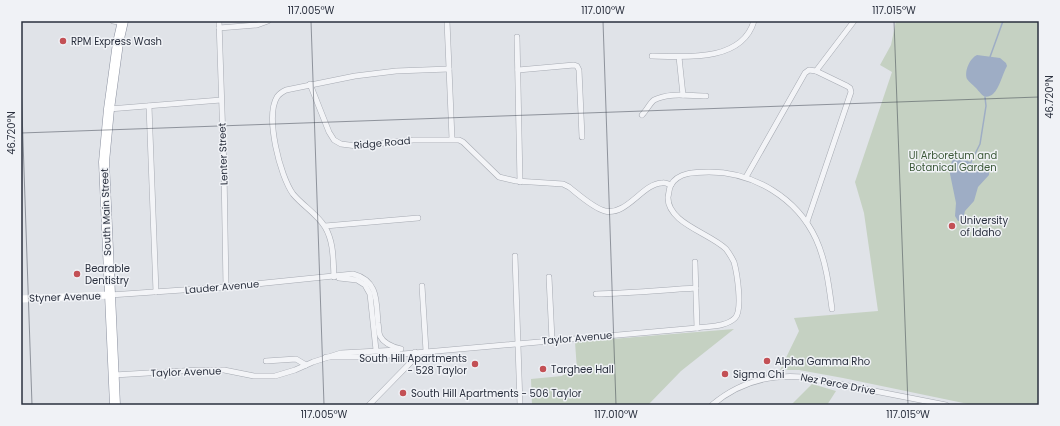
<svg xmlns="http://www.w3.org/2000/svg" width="1060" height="426" viewBox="0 0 1060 426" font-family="Poppins,sans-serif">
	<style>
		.green { fill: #c5d1c2 }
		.water { fill: #9eadc5 }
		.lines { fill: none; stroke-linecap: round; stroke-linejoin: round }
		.stream { stroke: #9eadc5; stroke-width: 1.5 }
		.street-casing { stroke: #a6aab2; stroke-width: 6 }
		.highway-casing { stroke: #898f9e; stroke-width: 11 }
		.street { stroke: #f3f4f7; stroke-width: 5 }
		.secondary { stroke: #fff; stroke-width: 7 }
		.highway { stroke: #fff; stroke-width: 10 }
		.ticks { fill: none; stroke: #2a303e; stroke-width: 1; stroke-opacity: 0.45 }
		.poi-dot { fill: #c35055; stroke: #f0f2f6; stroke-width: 1.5 }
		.labels { text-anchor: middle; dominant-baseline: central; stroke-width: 3; stroke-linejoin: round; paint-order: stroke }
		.poi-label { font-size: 10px; fill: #2a303e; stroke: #f0f2f6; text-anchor: start }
		.street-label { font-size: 10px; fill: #2a303e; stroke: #f0f2f6 }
		.park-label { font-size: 10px; fill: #3c5939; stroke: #f0f2f6 }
		.neatline { fill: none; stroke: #2a303e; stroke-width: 1.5 }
		.ticks-label { font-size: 10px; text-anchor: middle; fill: #2a303e }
	</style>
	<rect width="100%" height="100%" fill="#e0e3e8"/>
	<g class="green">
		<polygon points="896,21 1039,21 1039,405 973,405 843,378 799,370 780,370 799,331 794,318 878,311 864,213 855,182 892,72 880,65 891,45"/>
		<polygon points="734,329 681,371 648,405 532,405 531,379 562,376 567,371 577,370 575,342"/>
		<polygon points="812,384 836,391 827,405 791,405"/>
	</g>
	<g class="water">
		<path d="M 977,55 L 1000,58 L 1006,63 L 1007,66 C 1002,75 1000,87 993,94 C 984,101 981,93 976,88 C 973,85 969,82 967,79 C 964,71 970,58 977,55 Z"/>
		<polygon points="954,156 989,169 989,175 978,187 974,201 965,211 963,219 961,221 958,221 955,216 956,203 949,169"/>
	</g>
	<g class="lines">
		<g class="stream">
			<polyline points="990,57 1003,21"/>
			<polyline points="971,162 980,144 986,106 985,97"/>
		</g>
		<defs>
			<g id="street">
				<polyline points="113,21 123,23"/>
				<polyline points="219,21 224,170 226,287"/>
				<polyline points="447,21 452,139"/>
				<polyline points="219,28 257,25 268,21"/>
				<polyline points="517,37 520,182"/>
				<path d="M 652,56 C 686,57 742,62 754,21"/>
				<polyline points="679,57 683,95"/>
				<polyline points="518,70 574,65 577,66 579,70 582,137"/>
				<path d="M 310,84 L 329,132 L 334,140 L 341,144 L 357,146 L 413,140 L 459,140 L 463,142 L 499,177 L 516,181 L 563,184 L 569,187 C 578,194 593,208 605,211 C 627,216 643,183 662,183 C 665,182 668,184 671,185"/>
				<polyline points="149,106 156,292"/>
				<polyline points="109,109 221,100"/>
				<path d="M 642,115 C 646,111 650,103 654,100 C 670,92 689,96 706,96"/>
				<polyline points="746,177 805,73 809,70 816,71 854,21"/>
				<polyline points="807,222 851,92 850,88 847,86 816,71"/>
				<polyline points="325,226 418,218"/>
				<polyline points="515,256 520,405"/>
				<polyline points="695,262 697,328"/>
				<path d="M 334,277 C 333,260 334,242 325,227 C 317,214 303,206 293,194 C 280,176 265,117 277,97 C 279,94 282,92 286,90 L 355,76 L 396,71 L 449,69"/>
				<polyline points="549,277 552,340"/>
				<polyline points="339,278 357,280 365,285 370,294 376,350"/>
				<polyline points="422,286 426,351"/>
				<path d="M 596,294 C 630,293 663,290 696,288"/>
				<path d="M 110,295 L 226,287 L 353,274 C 379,281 376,302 378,323 C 379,327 378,332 380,336 C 384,344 393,347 401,349"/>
				<path d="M 326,357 L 369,357 L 697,328 C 709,326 726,327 735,318 C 743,310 737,273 734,262 C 732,258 729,253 726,249 C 710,233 667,223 668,197 C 669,193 669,188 671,185 C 678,172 696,172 709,172 C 754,172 797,198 816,239 C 826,261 829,286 832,309"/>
				<polyline points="266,361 296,359 306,365"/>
				<polyline points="114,375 199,370 224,370 254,376 275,376 295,370 313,362 341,353 398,350"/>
				<polyline points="369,405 414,359 415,352"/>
				<path d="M 712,405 C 738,383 770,374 803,377 L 946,405"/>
			</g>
			<polyline id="highway" points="115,405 104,162 109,109 118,43 123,21"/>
		</defs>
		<use href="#street" class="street-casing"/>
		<use href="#highway" class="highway-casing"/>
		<use href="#street" class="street"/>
		<polyline class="secondary" points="21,299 110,295"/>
		<use href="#highway" class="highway"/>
	</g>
	<path class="ticks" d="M 311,21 L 324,405M 603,21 L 616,405M 894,21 L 908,405M 21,82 L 32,405M 21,133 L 1039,97"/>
	<g class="poi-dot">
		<circle cx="63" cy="41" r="4"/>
		<circle cx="952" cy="226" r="4"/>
		<circle cx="77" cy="274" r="4"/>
		<circle cx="767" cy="361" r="4"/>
		<circle cx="475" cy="364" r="4"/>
		<circle cx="543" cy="369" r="4"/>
		<circle cx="725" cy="374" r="4"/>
		<circle cx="403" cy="393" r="4"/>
	</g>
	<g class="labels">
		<g class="poi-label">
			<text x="71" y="41">RPM Express Wash</text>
			<text x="960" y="220">University<tspan x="960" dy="12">of Idaho</tspan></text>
			<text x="85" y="268">Bearable<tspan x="85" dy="12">Dentistry</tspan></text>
			<text x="467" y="358" text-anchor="end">South Hill Apartments<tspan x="467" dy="12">- 528 Taylor</tspan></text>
			<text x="775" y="361">Alpha Gamma Rho</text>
			<text x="551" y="369">Targhee Hall</text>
			<text x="733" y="374">Sigma Chi</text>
			<text x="411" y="393">South Hill Apartments - 506 Taylor</text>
		</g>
		<g class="street-label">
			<text transform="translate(382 143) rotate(-5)">Ridge Road</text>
			<text transform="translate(223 154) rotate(-92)">Lenter Street</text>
			<text transform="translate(106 212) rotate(-92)">South Main Street</text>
			<text transform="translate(222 287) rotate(-5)">Lauder Avenue</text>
			<text transform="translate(65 297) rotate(-2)">Styner Avenue</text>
			<text transform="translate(577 338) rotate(-5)">Taylor Avenue</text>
			<text transform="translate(186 372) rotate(-2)">Taylor Avenue</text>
			<text transform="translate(838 384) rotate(11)">Nez Perce Drive</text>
		</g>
		<g class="park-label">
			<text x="953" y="155">UI Arboretum and<tspan x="953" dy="12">Botanical Garden</tspan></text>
		</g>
	</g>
	<rect width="1060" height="426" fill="none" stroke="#f0f2f6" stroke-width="44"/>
	<rect x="22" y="22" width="1016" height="382" class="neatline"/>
	<g class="ticks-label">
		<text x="311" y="14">117.005°W</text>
		<text x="603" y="14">117.010°W</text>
		<text x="894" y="14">117.015°W</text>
		<text transform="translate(1049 97) rotate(-90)" y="4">46.720°N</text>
		<text transform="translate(11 133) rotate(-90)" y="4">46.720°N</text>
		<text x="324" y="418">117.005°W</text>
		<text x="616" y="418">117.010°W</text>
		<text x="908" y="418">117.015°W</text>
	</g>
</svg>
